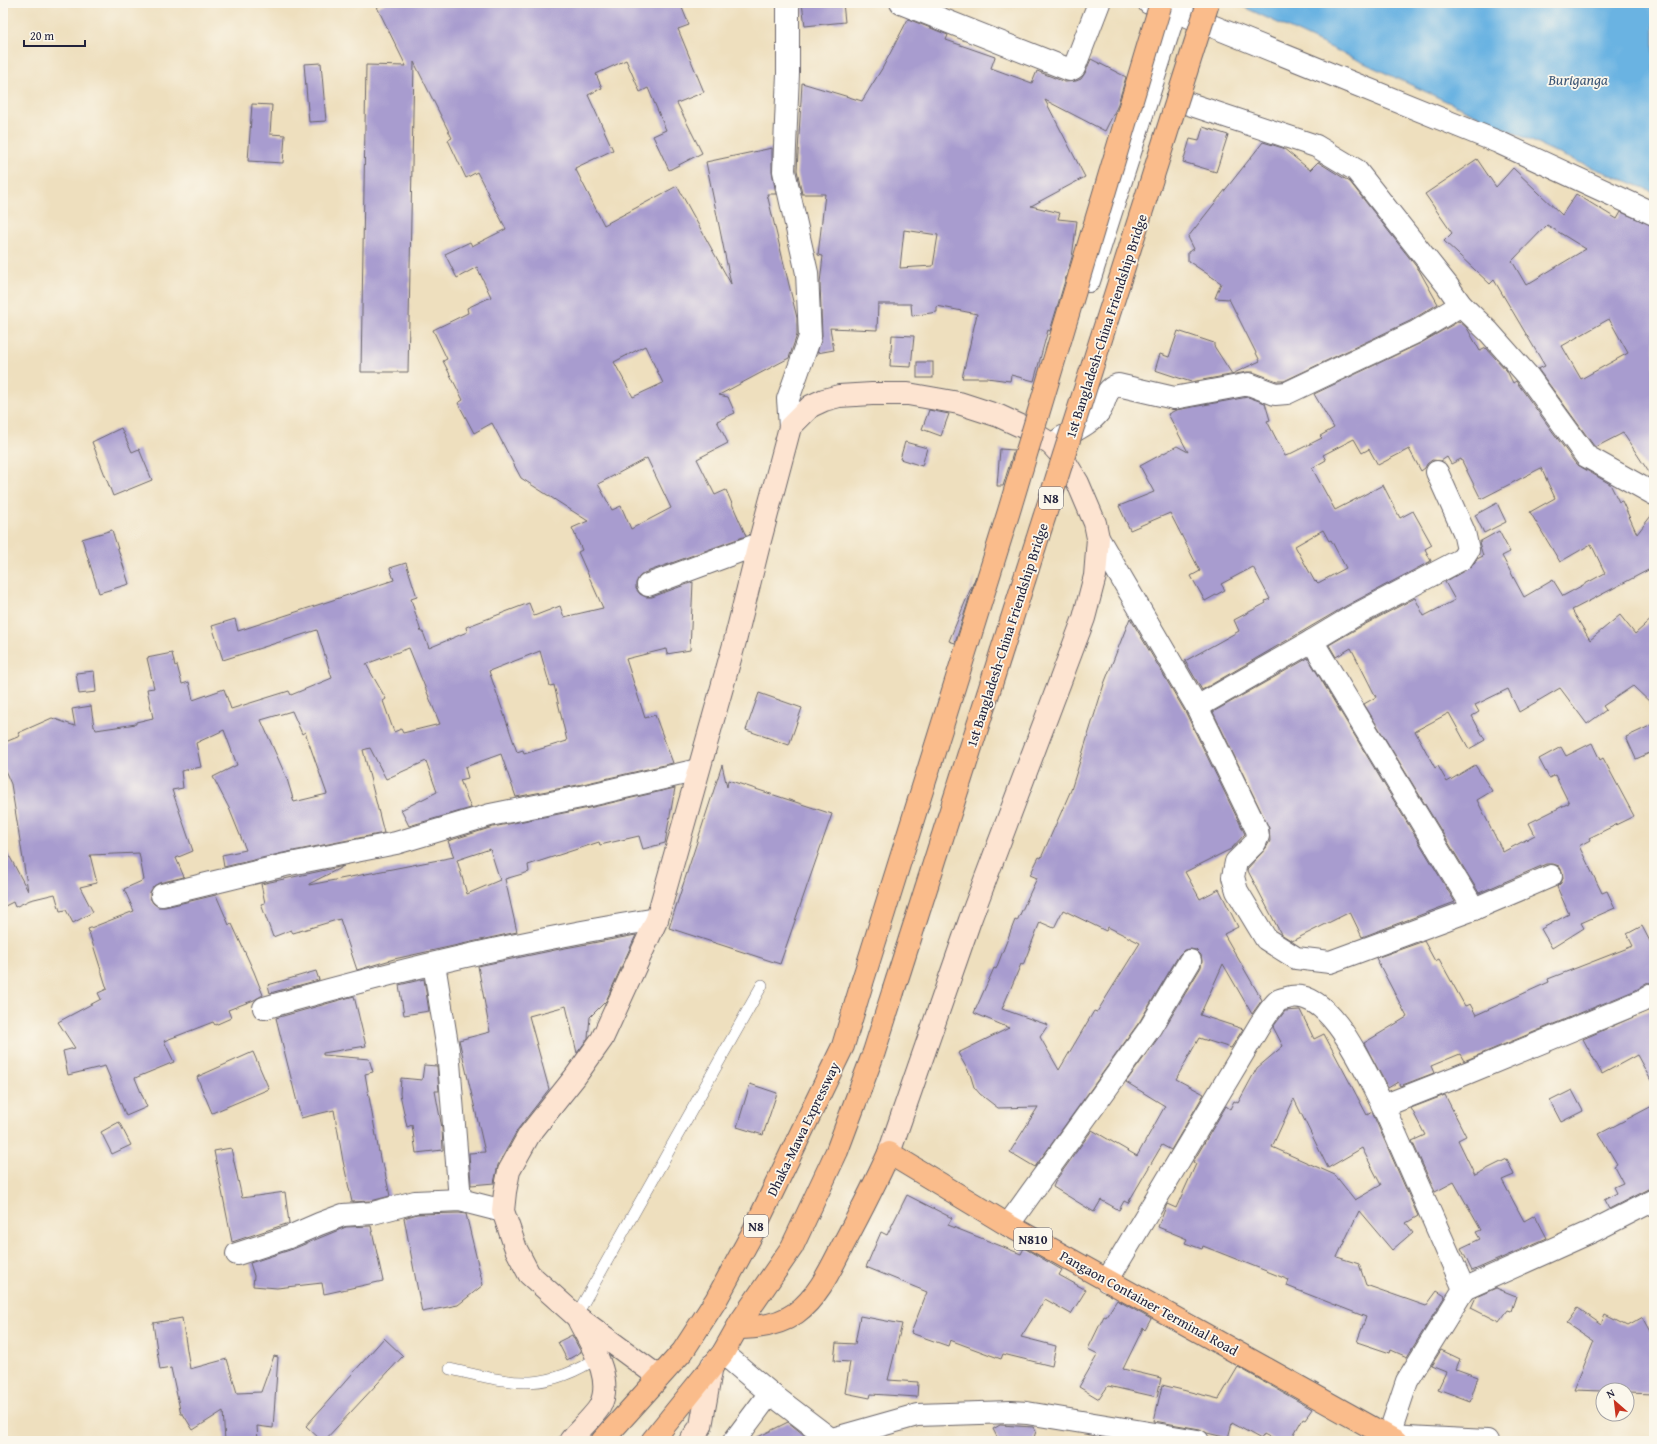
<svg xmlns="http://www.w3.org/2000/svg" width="1657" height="1444" viewBox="0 0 1657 1444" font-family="'Gentium Book Plus',serif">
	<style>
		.water { fill: #6ab3e2; stroke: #466a8e }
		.building { fill: #a89ccf; fill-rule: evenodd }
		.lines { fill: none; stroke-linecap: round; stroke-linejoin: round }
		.lane-casing { stroke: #696469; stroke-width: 12 }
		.street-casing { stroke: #696469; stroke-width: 24 }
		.secondary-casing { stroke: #696469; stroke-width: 24 }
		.highway-casing { stroke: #696469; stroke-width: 24 }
		.lane { stroke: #fff; stroke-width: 11 }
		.street { stroke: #fff; stroke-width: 22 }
		.secondary { stroke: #fde4d1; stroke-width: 22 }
		.highway { stroke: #fabc8b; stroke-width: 22 }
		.highway-bridge-casing { stroke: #696469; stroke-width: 24; stroke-linecap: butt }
		.highway-bridge { stroke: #fabc8b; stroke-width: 22 }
		.labels { text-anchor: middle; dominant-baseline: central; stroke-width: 3.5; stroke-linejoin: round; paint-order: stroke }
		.shield { fill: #fbf7ec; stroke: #636270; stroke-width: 1 }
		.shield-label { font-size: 13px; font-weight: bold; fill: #22223b }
		.street-label { font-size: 14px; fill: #22223b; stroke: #fbf7ec }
		.water-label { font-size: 15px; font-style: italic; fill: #3b5575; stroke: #fbf7ec }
	</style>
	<rect width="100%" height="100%" fill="#fbf7ec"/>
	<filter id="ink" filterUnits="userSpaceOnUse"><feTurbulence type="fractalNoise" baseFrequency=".025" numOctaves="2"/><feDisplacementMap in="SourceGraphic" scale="8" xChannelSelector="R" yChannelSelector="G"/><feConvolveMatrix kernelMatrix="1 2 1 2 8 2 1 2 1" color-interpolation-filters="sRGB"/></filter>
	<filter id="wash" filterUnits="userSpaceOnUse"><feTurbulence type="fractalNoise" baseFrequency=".012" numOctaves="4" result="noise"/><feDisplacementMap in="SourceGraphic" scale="16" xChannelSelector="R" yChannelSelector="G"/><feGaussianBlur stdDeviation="0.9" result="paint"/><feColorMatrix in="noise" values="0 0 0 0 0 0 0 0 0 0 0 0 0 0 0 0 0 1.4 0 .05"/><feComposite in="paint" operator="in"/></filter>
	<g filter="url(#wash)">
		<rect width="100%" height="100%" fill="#eedfbe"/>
		<polygon class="water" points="1235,3 1654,3 1654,192 1566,157"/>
		<g id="blocks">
			<g class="building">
				<path d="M 386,3 L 680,3 L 689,25 L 678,29 L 704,92 L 677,103 L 702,153 L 669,170 L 653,136 L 666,130 L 648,88 L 640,92 L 626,60 L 596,74 L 602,88 L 588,95 L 613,150 L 575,168 L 604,225 L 677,186 L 731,284 L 706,162 L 772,148 L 772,171 L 776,194 L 767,194 L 797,318 L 797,335 L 789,358 L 719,395 L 728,397 L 735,413 L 717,421 L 728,443 L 697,459 L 715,495 L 726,490 L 746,536 L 644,573 L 639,577 L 636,583 L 636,589 L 640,594 L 646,597 L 652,597 L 693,582 L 690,650 L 667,654 L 666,649 L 626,659 L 645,718 L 655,715 L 673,763 L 583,784 L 516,797 L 501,754 L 465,767 L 468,778 L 460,780 L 471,808 L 409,826 L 401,810 L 437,792 L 426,761 L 386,779 L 370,748 L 363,750 L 384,833 L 283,853 L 224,867 L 222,855 L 246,850 L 229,808 L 213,777 L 237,765 L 224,730 L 196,743 L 201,767 L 181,771 L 183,788 L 172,790 L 193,851 L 176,858 L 184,877 L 159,883 L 154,886 L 150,892 L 150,898 L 153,903 L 158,907 L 165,907 L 216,895 L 229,925 L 232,924 L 254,972 L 263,995 L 254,1000 L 228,1010 L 231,1018 L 215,1025 L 213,1022 L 164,1041 L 174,1062 L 135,1078 L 147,1107 L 126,1116 L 105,1066 L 68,1075 L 63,1051 L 75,1048 L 58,1022 L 101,999 L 98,993 L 107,989 L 88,929 L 134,911 L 124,889 L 144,880 L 139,853 L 90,855 L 97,883 L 80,887 L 93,912 L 73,923 L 66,910 L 60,911 L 55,894 L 30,900 L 15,907 L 13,902 L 3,907 L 3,844 L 28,891 L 11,784 L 3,766 L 3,743 L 20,736 L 18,733 L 52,718 L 75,726 L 72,709 L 91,706 L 94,727 L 95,727 L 96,730 L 136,724 L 136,722 L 153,718 L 147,689 L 154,688 L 147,658 L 172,653 L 175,666 L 177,665 L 182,684 L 189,682 L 193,700 L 224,689 L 231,709 L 289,691 L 291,695 L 332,678 L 317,630 L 223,660 L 212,626 L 235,619 L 238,631 L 394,580 L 390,568 L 406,563 L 417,597 L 411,599 L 421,632 L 423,632 L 429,648 L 467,632 L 466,627 L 529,603 L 534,616 L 560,606 L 564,617 L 603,608 L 578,552 L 582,550 L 572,528 L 588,521 L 521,478 L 492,423 L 474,433 L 458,403 L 463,400 L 443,361 L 447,359 L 433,330 L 468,313 L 467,308 L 491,297 L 477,267 L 457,278 L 445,254 L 470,242 L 472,246 L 506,229 L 477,172 L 466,178 L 448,140 L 452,138 L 414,62 L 408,372 L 361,372 L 366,65 L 406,66 L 377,7 ZM 645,346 L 663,383 L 633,397 L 614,362 ZM 647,458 L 671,508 L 631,529 L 621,506 L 612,510 L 598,484 ZM 409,648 L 440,724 L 403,733 L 401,729 L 394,732 L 383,701 L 386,699 L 366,664 ZM 540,651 L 550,686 L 554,685 L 567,741 L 524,754 L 523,750 L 517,752 L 489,671 ZM 292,711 L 302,734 L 305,732 L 327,794 L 294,802 L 287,779 L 261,720 Z"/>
				<polygon points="802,3 843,3 845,22 805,26"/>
				<path d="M 908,19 L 948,35 L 946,40 L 995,57 L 991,68 L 1032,83 L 1037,71 L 1065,82 L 1076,81 L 1081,79 L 1085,73 L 1091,59 L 1126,77 L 1117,107 L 1105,131 L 1045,100 L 1085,177 L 1031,206 L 1060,213 L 1058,219 L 1077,221 L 1072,257 L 1050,331 L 1048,330 L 1034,381 L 1011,375 L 1010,381 L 987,378 L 962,378 L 977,314 L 937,306 L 937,312 L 912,316 L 911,304 L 878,304 L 877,330 L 830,328 L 834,350 L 817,353 L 822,336 L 820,283 L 823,256 L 818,255 L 825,194 L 802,194 L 797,170 L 802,83 L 862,101 L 883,67 ZM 904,230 L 938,235 L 933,266 L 900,268 Z"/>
				<polygon points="321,63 326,121 309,122 304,64"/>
				<polygon points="252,104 272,105 270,134 285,135 283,163 248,161"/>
				<polygon points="1203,127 1228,135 1216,172 1183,162 1190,139 1199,141"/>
				<polygon points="1263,142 1283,148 1310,170 1318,162 1350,182 1419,270 1438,304 1410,321 1284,381 1277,381 1253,372 1247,372 1191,382 1155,370 1160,354 1169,357 1178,331 1214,343 1214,346 1232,374 1260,361 1229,299 1215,298 1221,283 1188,261 1188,252 1194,249 1188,237"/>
				<path d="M 1477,159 L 1496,187 L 1513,168 L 1562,215 L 1576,194 L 1617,219 L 1621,212 L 1654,226 L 1654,480 L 1623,433 L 1596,447 L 1594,446 L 1538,369 L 1545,366 L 1494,280 L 1490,284 L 1444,241 L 1452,233 L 1425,194 ZM 1547,225 L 1586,249 L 1526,285 L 1512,261 ZM 1609,319 L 1628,353 L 1581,379 L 1562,346 Z"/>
				<path d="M 1459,321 L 1467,328 L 1480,351 L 1486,348 L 1507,371 L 1513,383 L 1516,381 L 1518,384 L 1576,464 L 1610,484 L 1619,502 L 1622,501 L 1637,534 L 1654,512 L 1654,567 L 1572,610 L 1590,640 L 1620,615 L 1635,634 L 1654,617 L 1654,706 L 1633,686 L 1603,706 L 1606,710 L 1587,724 L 1560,688 L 1519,712 L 1508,689 L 1475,705 L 1479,712 L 1472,716 L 1485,740 L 1469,749 L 1449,713 L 1415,731 L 1435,768 L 1438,766 L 1447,782 L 1475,765 L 1492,791 L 1477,800 L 1503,852 L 1535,835 L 1529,823 L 1569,803 L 1555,775 L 1549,778 L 1539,759 L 1561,747 L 1566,756 L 1592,743 L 1600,760 L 1603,758 L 1634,816 L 1589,838 L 1590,840 L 1579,846 L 1602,893 L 1607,891 L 1615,908 L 1581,923 L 1584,928 L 1552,948 L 1541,929 L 1569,914 L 1557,887 L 1561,883 L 1563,878 L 1562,871 L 1559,866 L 1553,864 L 1546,864 L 1479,893 L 1364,704 L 1376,697 L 1351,648 L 1336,657 L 1329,645 L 1358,628 L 1415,598 L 1424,616 L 1455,600 L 1445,582 L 1472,566 L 1477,559 L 1483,556 L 1479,542 L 1499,531 L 1510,552 L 1502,556 L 1524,597 L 1553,580 L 1563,596 L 1605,573 L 1591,544 L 1560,562 L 1530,512 L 1555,498 L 1541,468 L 1481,499 L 1461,459 L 1451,464 L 1447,457 L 1441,461 L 1432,460 L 1427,464 L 1425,468 L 1421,471 L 1409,449 L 1378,465 L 1369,449 L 1362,453 L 1354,439 L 1323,455 L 1326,460 L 1312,468 L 1335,510 L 1383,485 L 1400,518 L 1413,511 L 1432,545 L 1425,549 L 1431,561 L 1346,606 L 1202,690 L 1185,661 L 1239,631 L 1234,620 L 1266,603 L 1265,601 L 1270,599 L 1253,567 L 1221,584 L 1225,590 L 1205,601 L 1191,576 L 1200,571 L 1170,513 L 1130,530 L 1119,506 L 1154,492 L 1140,466 L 1177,446 L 1188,452 L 1168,414 L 1176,410 L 1248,397 L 1265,403 L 1270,420 L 1267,421 L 1285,456 L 1288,455 L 1322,438 L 1320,436 L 1334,428 L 1314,394 L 1421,343 ZM 1323,530 L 1329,541 L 1331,540 L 1346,568 L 1318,583 L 1316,581 L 1315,582 L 1295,546 Z"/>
				<polygon points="892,335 914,336 911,367 890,366"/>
				<rect x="917" y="362" width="16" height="16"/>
				<polygon points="929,410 949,414 941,436 922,429"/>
				<polygon points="121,428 132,452 139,449 152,480 113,496 92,442"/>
				<polygon points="905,442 927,448 922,466 900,459"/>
				<polygon points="1000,449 1014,450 1003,486 997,486"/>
				<polygon points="1497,503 1506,522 1484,533 1475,515"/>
				<polygon points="112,530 129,584 99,593 82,539"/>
				<polygon points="976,576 955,643 949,641"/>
				<path d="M 1130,618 L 1186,713 L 1245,834 L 1231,849 L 1185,872 L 1200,899 L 1219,889 L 1238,927 L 1224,934 L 1262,1000 L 1252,1014 L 1223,964 L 1200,1015 L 1243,1029 L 1231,1048 L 1199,1038 L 1176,1079 L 1204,1094 L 1171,1150 L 1162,1145 L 1128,1203 L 1124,1201 L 1119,1210 L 1101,1200 L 1094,1212 L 1053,1187 L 1056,1180 L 1092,1130 L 1137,1156 L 1165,1106 L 1126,1082 L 1161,1034 L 1201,967 L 1202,961 L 1201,955 L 1196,950 L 1190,949 L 1184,950 L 1179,955 L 1140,1021 L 1035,1167 L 1010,1152 L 1038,1107 L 998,1108 L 980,1094 L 974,1087 L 970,1074 L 958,1053 L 1009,1028 L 974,1013 L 994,968 L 996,969 L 1015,920 L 1017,921 L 1037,878 L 1030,875 L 1039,857 L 1041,858 L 1071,790 L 1104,684 ZM 1063,910 L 1106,931 L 1108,927 L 1140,943 L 1097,1012 L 1094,1011 L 1059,1070 L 1040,1037 L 1048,1025 L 1002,1009 L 1021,964 L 1023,965 L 1040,922 L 1054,928 Z"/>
				<polygon points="1308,658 1455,902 1362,937 1350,912 1292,941 1281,934 1247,869 1266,848 1270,841 1269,828 1213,712"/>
				<polygon points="94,671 96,692 79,694 76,673"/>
				<polygon points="759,693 802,708 789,745 746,730"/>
				<polygon points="1654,724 1654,751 1636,759 1626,737"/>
				<polygon points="722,765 727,787 728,780 832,814 780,964 669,928"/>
				<path d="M 675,788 L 665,843 L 643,849 L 639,836 L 600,845 L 599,842 L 528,865 L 529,872 L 505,879 L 517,932 L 394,959 L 357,970 L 340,919 L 293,933 L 291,930 L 273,937 L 261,904 L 265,903 L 261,884 L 344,866 L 309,884 L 309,885 L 454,857 L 448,841 L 493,827 L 589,808 ZM 490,849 L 500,880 L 467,894 L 457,860 Z"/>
				<polygon points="1642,926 1654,949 1654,982 1648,983 1636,990 1464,1061 1460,1054 1431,1066 1434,1073 1400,1086 1398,1082 1388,1088 1364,1043 1407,1017 1376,958 1424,941 1435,961 1439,959 1465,1006 1470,1004 1476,1015 1549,982 1548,979 1633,946 1627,934"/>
				<polygon points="636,935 606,1001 590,1017 588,1038 577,1053 566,1006 529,1016 549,1089 518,1129 498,1165 494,1183 471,1185 469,1153 485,1152 459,1040 490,1032 478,966 560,949"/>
				<polygon points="316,971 319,980 270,993 268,985"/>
				<polygon points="424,979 429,1011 404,1015 399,985"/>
				<polygon points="354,996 366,1046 323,1053 323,1055 369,1059 373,1072 365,1074 381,1164 383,1163 390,1196 371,1201 352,1202 343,1161 334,1110 301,1118 276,1018"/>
				<polygon points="1654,1008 1654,1086 1637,1055 1602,1074 1583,1039"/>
				<path d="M 1300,1010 L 1314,1039 L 1324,1034 L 1367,1115 L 1372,1112 L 1418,1216 L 1406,1223 L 1413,1232 L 1392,1250 L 1359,1211 L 1337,1257 L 1359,1264 L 1366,1285 L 1426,1306 L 1437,1291 L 1445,1296 L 1407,1357 L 1391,1350 L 1390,1353 L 1357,1342 L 1366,1317 L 1287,1286 L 1289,1280 L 1203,1246 L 1202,1249 L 1185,1243 L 1187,1239 L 1158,1227 L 1167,1204 L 1176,1208 L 1196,1164 L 1193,1162 L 1226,1106 L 1230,1109 L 1234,1101 L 1238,1103 L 1257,1068 L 1283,1046 L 1273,1027 L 1285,1011 ZM 1294,1099 L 1328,1168 L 1362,1148 L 1381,1185 L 1355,1200 L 1335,1175 L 1272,1147 Z"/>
				<polygon points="253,1052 269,1089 212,1113 197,1077"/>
				<polygon points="424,1065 437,1066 439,1091 435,1091 442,1128 443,1150 416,1153 412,1125 407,1127 400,1094 401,1078 422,1080"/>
				<polygon points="750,1084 777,1093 763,1135 737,1127"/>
				<polygon points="1572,1090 1583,1111 1561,1122 1550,1101"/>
				<polygon points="1445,1095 1466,1136 1458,1140 1475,1175 1507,1159 1514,1175 1502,1180 1524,1221 1535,1215 1547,1238 1472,1271 1461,1248 1480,1239 1476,1232 1481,1230 1454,1182 1435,1192 1412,1141 1425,1135 1411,1108"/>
				<polygon points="1654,1105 1654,1188 1648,1189 1609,1209 1604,1200 1617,1193 1614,1187 1623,1183 1614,1166 1617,1164 1599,1134"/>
				<polygon points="119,1122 131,1145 112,1154 101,1132"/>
				<polygon points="231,1148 242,1198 285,1192 289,1223 232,1242 214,1151"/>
				<polygon points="907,1195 952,1218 948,1225 1021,1254 1024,1248 1062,1270 1059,1275 1086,1290 1071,1314 1045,1299 1021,1337 1056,1346 1052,1366 1003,1354 1001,1359 950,1340 948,1346 911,1333 927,1292 866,1267 881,1232 887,1235"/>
				<polygon points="459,1213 466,1214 483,1285 458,1305 422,1312 404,1218 417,1214"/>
				<polygon points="371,1226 383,1281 324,1294 322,1283 277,1288 253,1286 254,1276 250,1263 293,1249 346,1227"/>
				<polygon points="1496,1288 1516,1296 1511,1311 1508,1310 1499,1322 1471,1308 1476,1297"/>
				<polygon points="1117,1300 1151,1319 1145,1330 1143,1328 1123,1369 1161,1378 1157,1397 1108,1386 1099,1399 1079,1387 1098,1354 1088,1349 1104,1316 1106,1317"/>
				<polygon points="1578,1308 1601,1324 1605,1315 1627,1326 1643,1317 1654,1337 1654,1394 1627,1393 1627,1390 1603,1390 1603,1391 1574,1390 1594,1341 1567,1323"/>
				<polygon points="860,1316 902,1324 888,1380 918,1382 917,1397 871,1394 870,1398 845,1393 850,1362 834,1361 836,1343 855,1344"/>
				<polygon points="182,1318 190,1369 227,1359 237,1393 261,1392 274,1356 278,1357 273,1428 257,1426 258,1441 225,1441 223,1411 193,1430 183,1414 181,1414 171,1368 160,1370 153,1323"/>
				<polygon points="572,1335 581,1352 567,1360 558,1342"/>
				<polygon points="384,1338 403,1356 324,1441 322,1441 306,1426"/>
				<polygon points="1441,1350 1460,1359 1456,1369 1478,1377 1470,1401 1438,1389 1446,1372 1431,1366"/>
				<polygon points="1238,1367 1312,1409 1305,1419 1303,1418 1290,1441 1277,1441 1264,1434 1261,1439 1232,1423 1228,1438 1207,1433 1200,1429 1154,1421 1162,1385 1219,1399"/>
				<polygon points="788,1422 803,1434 807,1441 750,1441"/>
				<polygon points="1000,1425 1033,1427 1036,1431 1033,1441 999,1441 993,1429"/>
			</g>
		</g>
	</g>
	<g filter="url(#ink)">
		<use href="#blocks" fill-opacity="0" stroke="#696469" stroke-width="1"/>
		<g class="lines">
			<defs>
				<g id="lane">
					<polyline points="576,1316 762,985"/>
					<path d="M 450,1369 C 511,1383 544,1394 600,1356"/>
				</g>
				<g id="street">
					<polyline points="788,3 788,73 784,171 807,273 810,337 788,399 790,427"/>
					<polyline points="901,3 1070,70 1074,68 1099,3"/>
					<polyline points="1149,3 1175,11 1498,142 1654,214"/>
					<polyline points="1177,100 1316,146 1356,170 1447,285 1461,305 1489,332 1528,376 1586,456 1654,494"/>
					<polyline points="1089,281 1175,11"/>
					<path d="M 1060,439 C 1073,431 1090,424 1099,412 C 1107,401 1103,390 1118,385 L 1174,398 L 1249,384 L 1275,394 L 1287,393 L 1416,332 L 1461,305"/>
					<polyline points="1098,538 1197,707 1257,830 1258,836 1255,843 1236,862 1233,877 1237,891 1266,939 1296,958 1330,962 1474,909 1551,876"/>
					<polyline points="648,585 759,544"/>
					<polyline points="1312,641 1352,617 1462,559 1468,550 1464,532 1437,472"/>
					<polyline points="1197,707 1312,641 1474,909"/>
					<polyline points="162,895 285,865 396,843 490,815 586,796 698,770"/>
					<polyline points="434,964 448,1050 460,1200"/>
					<path d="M 264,1008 C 393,971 524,940 657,919"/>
					<polyline points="1008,1225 1150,1028 1190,961"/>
					<polyline points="237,1254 289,1237 319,1224 343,1215 373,1213 415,1202 460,1200 503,1211"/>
					<path d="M 1107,1281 L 1261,1023 C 1266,1016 1272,1006 1278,1001 C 1280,999 1284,999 1287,998 C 1330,984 1367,1076 1383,1106"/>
					<polyline points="1464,1289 1591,1232 1654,1200"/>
					<polyline points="723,1353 770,1393 833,1441"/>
					<polyline points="1388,1436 1487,1441"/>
					<polyline points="832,1439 917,1415 1011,1412 1027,1413 1198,1441"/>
					<polyline points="734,1441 770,1393"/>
					<polyline points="1387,1441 1407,1381 1464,1289 1383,1106 1462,1075 1642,1001 1654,994"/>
				</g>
				<g id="secondary">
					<polyline points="659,1377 576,1316 529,1274 516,1249 503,1211 505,1192 509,1171 529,1135 575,1077 602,1039 657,919 735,641 759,544 790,427 811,406 824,400 839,396 872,394 908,394 959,403 999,416 1023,427 1051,444 1061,455 1078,483 1095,523 1098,538 1095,576 1084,618 970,920 889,1153"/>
					<path d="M 570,1441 C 577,1432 596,1414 600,1406 C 614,1378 591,1345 579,1321"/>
					<polyline points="690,1441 701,1426 712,1365"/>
				</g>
				<g id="highway">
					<path d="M 738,1328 C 758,1328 779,1325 796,1313 C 819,1296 831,1268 844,1243 C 860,1213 875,1184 889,1153 L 1008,1225 L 1396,1441"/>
					<polyline points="602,1441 683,1351 716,1300 752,1234 843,1046 862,983"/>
					<polyline points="652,1441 723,1353 741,1321 792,1247 837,1151 874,1052 893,992"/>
				</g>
			</defs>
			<use href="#lane" class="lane-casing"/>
			<use href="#street" class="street-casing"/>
			<use href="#secondary" class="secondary-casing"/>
			<use href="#highway" class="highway-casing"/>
			<use href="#lane" class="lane"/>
			<use href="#street" class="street"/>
			<use href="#secondary" class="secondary"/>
			<use href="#highway" class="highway"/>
			<defs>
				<g id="highway-bridge">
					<polyline points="862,983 1009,511 1161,3"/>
					<polyline points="893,992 1208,3"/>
				</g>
			</defs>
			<use href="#highway-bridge" class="highway-bridge-casing"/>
			<use href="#highway-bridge" class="highway-bridge"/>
		</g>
	</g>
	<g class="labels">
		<g class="shield">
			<rect x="1039" y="487" width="24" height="22" rx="3"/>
			<rect x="744" y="1215" width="24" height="22" rx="3"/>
			<rect x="1014" y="1228" width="38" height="22" rx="3"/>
		</g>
		<g class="shield-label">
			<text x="1051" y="498">N8</text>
			<text x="756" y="1226">N8</text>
			<text x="1033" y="1239">N810</text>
		</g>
		<g class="street-label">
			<text transform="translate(1106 326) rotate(-72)">1st Bangladesh-China Friendship Bridge</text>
			<text transform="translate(1007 635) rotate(-72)">1st Bangladesh-China Friendship Bridge</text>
			<text transform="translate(803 1129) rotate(-64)">Dhaka-Mawa Expressway</text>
			<text transform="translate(1149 1303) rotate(29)">Pangaon Container Terminal Road</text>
		</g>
		<g class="water-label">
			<text x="1578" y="79">Buriganga</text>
		</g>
	</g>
	<rect width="1657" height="1444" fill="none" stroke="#fbf7ec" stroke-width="16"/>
	<g transform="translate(1615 1402) rotate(332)"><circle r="19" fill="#fbf7ec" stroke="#a4a2a5"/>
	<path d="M0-3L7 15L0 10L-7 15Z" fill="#c8321e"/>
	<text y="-6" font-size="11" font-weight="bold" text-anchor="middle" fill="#22223b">N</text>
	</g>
	<path d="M24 40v6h61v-6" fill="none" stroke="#22223b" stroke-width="2"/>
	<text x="30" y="40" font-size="12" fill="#22223b" stroke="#fbf7ec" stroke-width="3" paint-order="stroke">20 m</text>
</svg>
